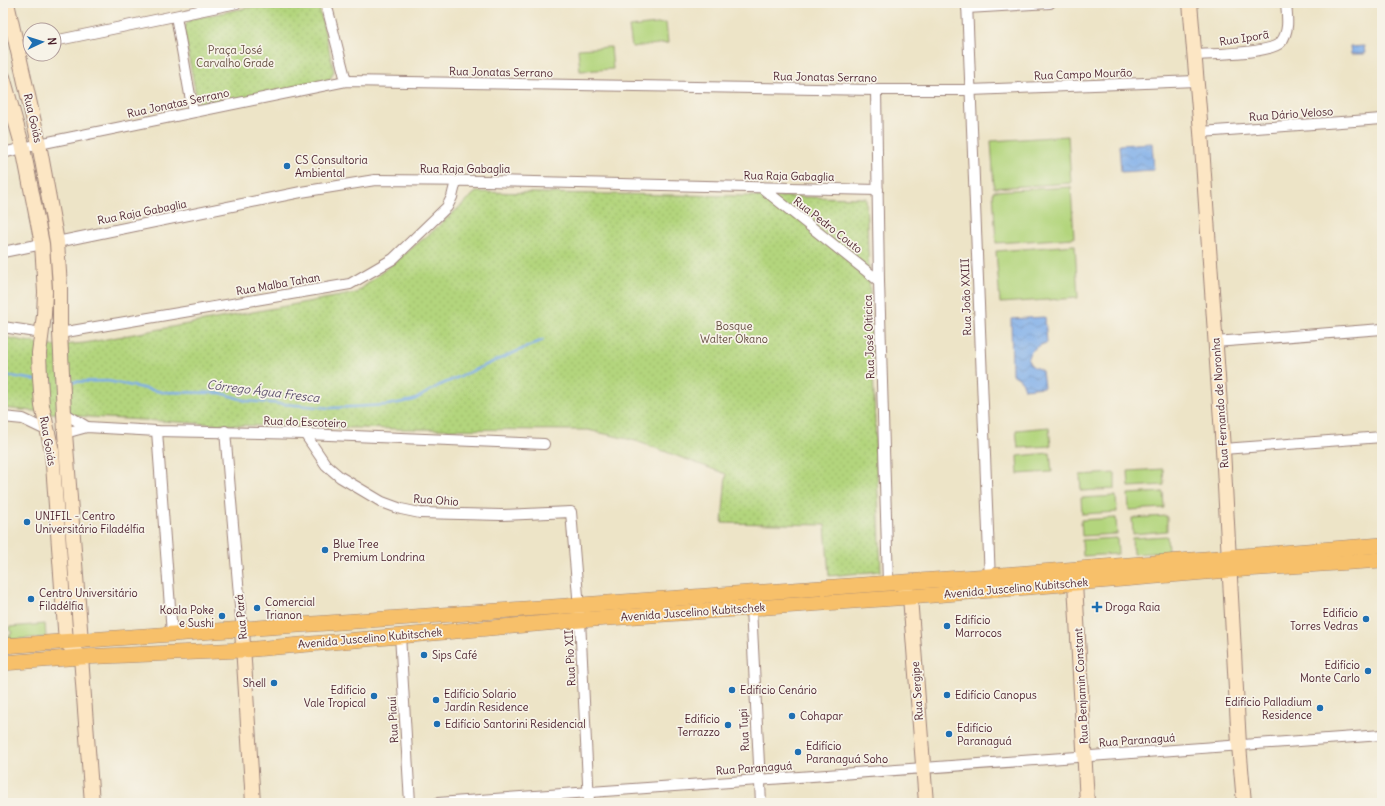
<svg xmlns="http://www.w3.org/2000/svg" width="1385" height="806" viewBox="0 0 1385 806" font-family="Delius,sans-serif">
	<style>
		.grass { fill: url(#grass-dots); stroke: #7e7a54 }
		.garden { fill: #b3d57d; stroke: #7e7a54 }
		.water { fill: url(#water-waves); stroke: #64668a }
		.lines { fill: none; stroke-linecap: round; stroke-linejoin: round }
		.stream { stroke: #7faee9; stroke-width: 2.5 }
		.street-casing { stroke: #9c8279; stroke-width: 12 }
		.secondary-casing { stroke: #9c8279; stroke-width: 16 }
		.primary-casing { stroke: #9c8279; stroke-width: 16 }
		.street { stroke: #fff; stroke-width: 10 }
		.secondary { stroke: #fce6c4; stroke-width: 14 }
		.primary { stroke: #f7c06b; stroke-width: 15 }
		.poi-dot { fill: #1f6fb2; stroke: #f7f3e8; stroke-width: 1.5 }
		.labels { text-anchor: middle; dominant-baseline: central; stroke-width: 3.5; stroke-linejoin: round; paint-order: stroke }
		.street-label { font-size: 11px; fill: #4a1f2b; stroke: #f7f3e8 }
		.park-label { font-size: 11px; fill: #644c40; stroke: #f7f3e8 }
		.poi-label { font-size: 11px; fill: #4a1f2b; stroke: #f7f3e8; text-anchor: start }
		.water-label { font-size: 12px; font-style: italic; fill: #5d516e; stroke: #f7f3e8 }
	</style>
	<defs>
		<pattern id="grass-dots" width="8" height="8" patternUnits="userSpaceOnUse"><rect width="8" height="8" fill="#b3d57d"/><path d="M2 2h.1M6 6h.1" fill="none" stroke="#9bb66c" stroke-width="1.8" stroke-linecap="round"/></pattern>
		<pattern id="water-waves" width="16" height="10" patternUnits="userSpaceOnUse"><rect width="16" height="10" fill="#7faee9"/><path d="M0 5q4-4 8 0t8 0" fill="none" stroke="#6a8dbd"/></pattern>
	</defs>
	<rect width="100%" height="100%" fill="#f7f3e8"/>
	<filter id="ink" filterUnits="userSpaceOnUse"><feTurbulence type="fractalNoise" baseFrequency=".025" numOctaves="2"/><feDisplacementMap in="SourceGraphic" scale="8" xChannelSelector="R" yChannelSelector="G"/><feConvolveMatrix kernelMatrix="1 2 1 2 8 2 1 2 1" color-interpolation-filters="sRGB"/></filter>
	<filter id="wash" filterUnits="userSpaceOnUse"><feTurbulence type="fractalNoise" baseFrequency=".012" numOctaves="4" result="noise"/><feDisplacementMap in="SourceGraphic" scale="16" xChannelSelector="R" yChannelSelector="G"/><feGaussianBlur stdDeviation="0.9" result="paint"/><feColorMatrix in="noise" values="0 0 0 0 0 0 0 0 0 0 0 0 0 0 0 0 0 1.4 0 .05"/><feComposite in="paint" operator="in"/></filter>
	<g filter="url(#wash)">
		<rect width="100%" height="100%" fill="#ede4c7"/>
		<g class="grass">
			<polygon points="271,3 318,3 334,71 330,79 325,83 209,107 201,105 197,100 184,32 186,24 191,19"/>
			<polygon points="476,192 866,198 881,571 829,576 825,525 722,523 726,474 636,441 588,430 401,429 228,425 90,417 3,408 3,337 52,346 85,343 356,293 432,232"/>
		</g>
		<g class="garden">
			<polygon points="666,23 668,43 632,47 629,27"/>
			<polygon points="611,47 613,69 580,71 578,49"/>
			<polygon points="1068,136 1071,183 994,188 991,141"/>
			<polygon points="1071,187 1074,238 996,243 993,191"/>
			<polygon points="1075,245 1078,298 1000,303 996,251"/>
			<polygon points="1049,427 1051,446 1018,448 1016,430"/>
			<polygon points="1050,453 1052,472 1018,474 1017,456"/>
			<polygon points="1163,469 1164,485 1129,487 1128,471"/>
			<polygon points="1115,473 1115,489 1081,491 1080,475"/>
			<polygon points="1163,492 1164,508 1129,510 1128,494"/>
			<polygon points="1116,496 1117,512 1082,514 1081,498"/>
			<polygon points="1167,516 1167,531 1133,534 1132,518"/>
			<polygon points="1116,518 1117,534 1082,536 1081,520"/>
			<polygon points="1167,536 1168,552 1133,554 1132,538"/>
			<polygon points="1117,538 1118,554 1083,556 1082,540"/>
			<polygon points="45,624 46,637 7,640 12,632 9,630 9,627"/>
		</g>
		<g class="water">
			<polygon points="1364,46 1365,54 1351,54 1350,47"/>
			<polygon points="1152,143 1154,170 1121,172 1119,145"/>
			<path d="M 1045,317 L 1047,343 C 1039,345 1021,354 1031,365 C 1034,368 1039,368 1042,371 L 1044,387 L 1024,389 C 1024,381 1019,378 1012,374 L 1011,319 Z"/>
		</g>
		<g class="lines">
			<g class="stream">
				<polyline points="3,375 36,380"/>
				<polyline points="45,382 52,383"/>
				<polyline points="66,382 108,381 162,392 221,393 247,401 331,408 387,405 414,400 438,386 543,340"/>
			</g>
		</g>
	</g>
	<g filter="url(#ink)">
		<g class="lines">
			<defs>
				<g id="street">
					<polyline points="326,3 346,81"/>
					<polyline points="967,3 990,581"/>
					<polyline points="967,8 1050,3"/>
					<polyline points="176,16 193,112"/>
					<polyline points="54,41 237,3"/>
					<polyline points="17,49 30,46"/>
					<path d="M 1194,55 C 1211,54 1271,54 1281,42 C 1290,31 1287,15 1286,3"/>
					<polyline points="876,90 879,281 888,583"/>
					<polyline points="1201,132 1382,119"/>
					<polyline points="3,153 39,144 346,81 876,90 970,90 1196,81"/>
					<polyline points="761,187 879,281"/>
					<polyline points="57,242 301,192 375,180 487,181 878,190"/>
					<polyline points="3,252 42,244"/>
					<polyline points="3,327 42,333"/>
					<polyline points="60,333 350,284 393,259 447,207 452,197 456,181"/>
					<polyline points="1215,342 1382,329"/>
					<polyline points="64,413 87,427"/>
					<polyline points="3,417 23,419 48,431"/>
					<polyline points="157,431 172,634"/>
					<polyline points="225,431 242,630"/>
					<polyline points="65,433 87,427 157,431 305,434 544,444"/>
					<polyline points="305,434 326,465 340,477 382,502 401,509 420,513 501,515 571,512 580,620 589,803"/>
					<polyline points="1223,449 1382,437"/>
					<polyline points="751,608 761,803"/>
					<polyline points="400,635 410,803"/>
					<polyline points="438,803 1382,735"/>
				</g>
				<g id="secondary">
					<polyline points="7,3 39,144 57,242 60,287 60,333 65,433 81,641"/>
					<polyline points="1190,3 1201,132 1223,449 1239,745 1244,803"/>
					<polyline points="3,77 23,148 42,244 45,292 44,315 39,353 40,377 42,406 52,451 66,642 81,657 92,803"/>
					<polyline points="1075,583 1087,803"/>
					<polyline points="904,588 910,597 926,803"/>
					<polyline points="242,630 253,803"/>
				</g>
				<g id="primary">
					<polyline points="3,646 989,576 1382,545"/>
					<polyline points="3,663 81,657 243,650 580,620 910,597 1229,570 1382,560"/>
				</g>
			</defs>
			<use href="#street" class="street-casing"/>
			<use href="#secondary" class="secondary-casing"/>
			<use href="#primary" class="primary-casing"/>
			<use href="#street" class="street"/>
			<use href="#secondary" class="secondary"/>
			<use href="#primary" class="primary"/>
		</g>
	</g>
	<g class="poi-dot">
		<circle cx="287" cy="166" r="4"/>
		<circle cx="27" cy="522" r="4"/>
		<circle cx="325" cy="550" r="4"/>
		<circle cx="31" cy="599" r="4"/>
		<path d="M1095 601h4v4h4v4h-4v4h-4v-4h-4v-4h4z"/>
		<circle cx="257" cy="608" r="4"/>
		<circle cx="222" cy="616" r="4"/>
		<circle cx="1366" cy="619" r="4"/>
		<circle cx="947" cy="626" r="4"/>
		<circle cx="424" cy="655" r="4"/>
		<circle cx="1368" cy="671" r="4"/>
		<circle cx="274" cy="683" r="4"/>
		<circle cx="732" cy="690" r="4"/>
		<circle cx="947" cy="695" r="4"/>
		<circle cx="374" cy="696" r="4"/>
		<circle cx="436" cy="700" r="4"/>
		<circle cx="1320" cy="708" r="4"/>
		<circle cx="792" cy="716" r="4"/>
		<circle cx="437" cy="724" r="4"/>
		<circle cx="728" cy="725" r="4"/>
		<circle cx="949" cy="734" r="4"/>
		<circle cx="798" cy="752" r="4"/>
	</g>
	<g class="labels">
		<g class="street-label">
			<text transform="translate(1244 38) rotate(-9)">Rua Iporã</text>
			<text transform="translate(501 72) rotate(1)">Rua Jonatas Serrano</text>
			<text transform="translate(1083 74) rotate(-2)">Rua Campo Mourão</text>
			<text transform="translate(825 77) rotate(1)">Rua Jonatas Serrano</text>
			<text transform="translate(178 103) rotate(-12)">Rua Jonatas Serrano</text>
			<text transform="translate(1291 114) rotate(-4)">Rua Dário Veloso</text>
			<text transform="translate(33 118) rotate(77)">Rua Goiás</text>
			<text x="465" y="169">Rua Raja Gabaglia</text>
			<text transform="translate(789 176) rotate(1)">Rua Raja Gabaglia</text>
			<text transform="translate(142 212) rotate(-11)">Rua Raja Gabaglia</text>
			<text transform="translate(828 225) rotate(38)">Rua Pedro Couto</text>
			<text transform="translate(278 284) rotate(-10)">Rua Malba Tahan</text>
			<text transform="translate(966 297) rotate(-92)">Rua João XXIII</text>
			<text transform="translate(869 337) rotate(-92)">Rua José Oiticica</text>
			<text transform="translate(1220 403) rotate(-94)">Rua Fernando de Noronha</text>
			<text transform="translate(305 422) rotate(2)">Rua do Escoteiro</text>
			<text transform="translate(48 441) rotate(80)">Rua Goiás</text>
			<text transform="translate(436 500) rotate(4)">Rua Ohio</text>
			<text transform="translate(1016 588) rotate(-5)">Avenida Juscelino Kubitschek</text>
			<text transform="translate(693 612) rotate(-4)">Avenida Juscelino Kubitschek</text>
			<text transform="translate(241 617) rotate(-95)">Rua Pará</text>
			<text transform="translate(370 638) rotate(-5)">Avenida Juscelino Kubitschek</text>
			<text transform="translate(570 658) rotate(-93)">Rua Pio XII</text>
			<text transform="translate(1081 686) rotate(-93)">Rua Benjamin Constant</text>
			<text transform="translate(917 691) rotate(-94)">Rua Sergipe</text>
			<text transform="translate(393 720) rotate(-93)">Rua Piauí</text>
			<text transform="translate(744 730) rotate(-93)">Rua Tupi</text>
			<text transform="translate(1137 740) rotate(-4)">Rua Paranaguá</text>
			<text transform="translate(754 768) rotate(-4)">Rua Paranaguá</text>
		</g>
		<g class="park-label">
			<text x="235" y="50">Praça José<tspan x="235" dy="13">Carvalho Grade</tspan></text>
			<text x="734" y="326">Bosque<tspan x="734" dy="13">Walter Okano</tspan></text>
		</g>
		<g class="poi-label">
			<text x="295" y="160">CS Consultoria<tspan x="295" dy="13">Ambiental</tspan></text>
			<text x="35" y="516">UNIFIL - Centro<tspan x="35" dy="13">Universitário Filadélfia</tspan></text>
			<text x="333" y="544">Blue Tree<tspan x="333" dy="13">Premium Londrina</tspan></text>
			<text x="39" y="593">Centro Universitário<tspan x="39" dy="13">Filadélfia</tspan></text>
			<text x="265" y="602">Comercial<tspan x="265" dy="13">Trianon</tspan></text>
			<text x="1105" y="607">Droga Raia</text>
			<text x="214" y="610" text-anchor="end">Koala Poke<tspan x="214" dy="13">e Sushi</tspan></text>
			<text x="1358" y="613" text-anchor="end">Edifício<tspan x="1358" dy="13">Torres Vedras</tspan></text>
			<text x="955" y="620">Edifício<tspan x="955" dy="13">Marrocos</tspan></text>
			<text x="432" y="655">Sips Café</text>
			<text x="1360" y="665" text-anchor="end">Edifício<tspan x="1360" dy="13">Monte Carlo</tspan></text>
			<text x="266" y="683" text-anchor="end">Shell</text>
			<text x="366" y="690" text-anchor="end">Edifício<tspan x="366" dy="13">Vale Tropical</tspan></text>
			<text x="740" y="690">Edifício Cenário</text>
			<text x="444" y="694">Edifício Solario<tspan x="444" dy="13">Jardín Residence</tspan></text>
			<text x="955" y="695">Edifício Canopus</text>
			<text x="1312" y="702" text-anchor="end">Edifício Palladium<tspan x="1312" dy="13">Residence</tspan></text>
			<text x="800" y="716">Cohapar</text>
			<text x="720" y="719" text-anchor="end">Edifício<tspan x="720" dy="13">Terrazzo</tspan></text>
			<text x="445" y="724">Edifício Santorini Residencial</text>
			<text x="957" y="728">Edifício<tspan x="957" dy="13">Paranaguá</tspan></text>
			<text x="806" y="746">Edifício<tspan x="806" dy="13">Paranaguá Soho</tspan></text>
		</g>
		<g class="water-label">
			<text transform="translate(263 391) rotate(7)">Córrego Água Fresca</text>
		</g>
	</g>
	<rect width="1385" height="806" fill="none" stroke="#f7f3e8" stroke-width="16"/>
	<g transform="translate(42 42) rotate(86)"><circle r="19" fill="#f7f3e8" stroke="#b29e9c"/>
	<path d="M0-3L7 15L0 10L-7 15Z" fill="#1f6fb2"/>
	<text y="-6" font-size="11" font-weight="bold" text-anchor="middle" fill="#4a1f2b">N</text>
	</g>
</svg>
